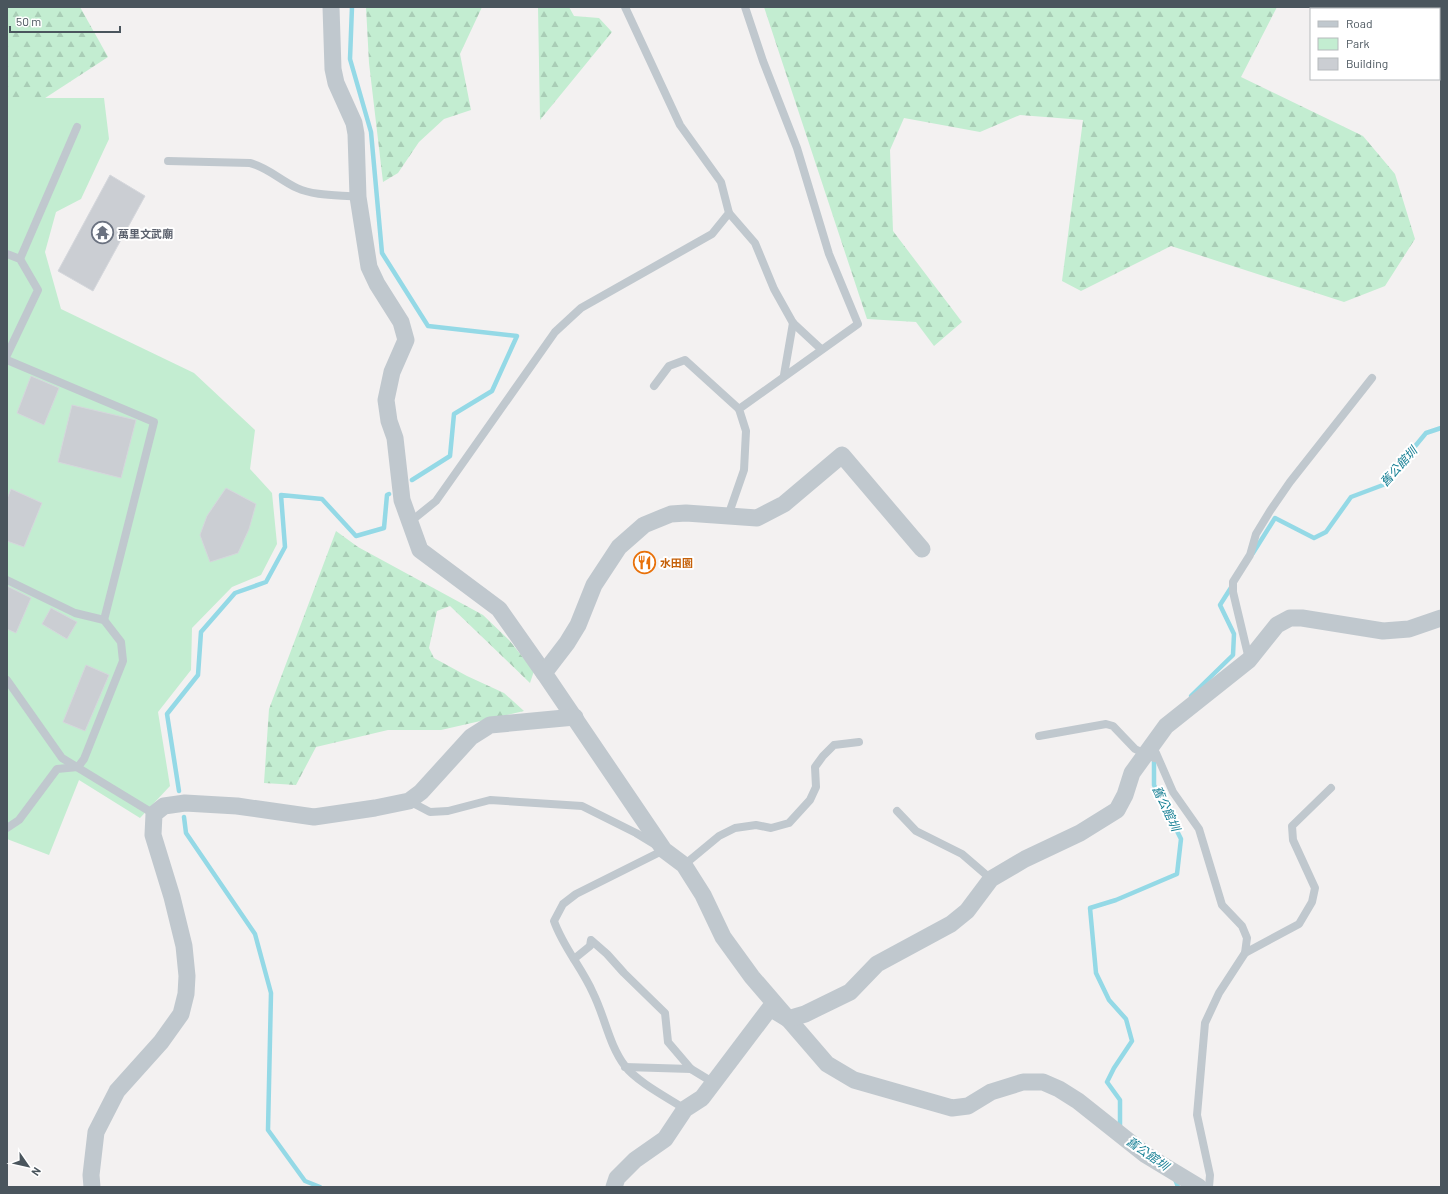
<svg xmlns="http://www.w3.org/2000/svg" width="1448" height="1194" viewBox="0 0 1448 1194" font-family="Barlow,'Noto Sans TC',sans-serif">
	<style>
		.forest { fill: url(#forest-firs) }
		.green { fill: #c3edd1 }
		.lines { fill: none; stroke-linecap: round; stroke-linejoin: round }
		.stream { stroke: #94d9e6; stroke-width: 4.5 }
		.building { fill: #cbced3; stroke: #d5d7dc }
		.service { stroke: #c0c8ce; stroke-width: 8 }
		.minor { stroke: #c0c8ce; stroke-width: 17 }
		.labels { text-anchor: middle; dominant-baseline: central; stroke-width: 4; stroke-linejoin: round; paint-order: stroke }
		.worship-label { font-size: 11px; font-weight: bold; fill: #5b616d; stroke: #fff; text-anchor: start }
		.food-label { font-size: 11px; font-weight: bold; fill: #c56008; stroke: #fff; text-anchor: start }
		.water-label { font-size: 12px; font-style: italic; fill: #167f94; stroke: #fff }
	</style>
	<defs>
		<pattern id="forest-firs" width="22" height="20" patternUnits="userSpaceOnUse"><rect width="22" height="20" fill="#c3edd1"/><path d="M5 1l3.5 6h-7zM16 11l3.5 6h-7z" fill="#a9cdb6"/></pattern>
	</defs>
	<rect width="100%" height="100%" fill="#f3f1f1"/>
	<g class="forest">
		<polygon points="7,7 80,7 108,57 39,102 7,106"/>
		<polygon points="366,7 482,7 460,54 471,110 444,119 419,142 398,173 383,182 369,63"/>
		<polygon points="538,7 569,7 574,16 599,18 612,32 540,120"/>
		<polygon points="764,7 1277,7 1241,77 1363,136 1395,174 1415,239 1385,286 1344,302 1171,246 1081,291 1062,281 1083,120 1020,115 980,132 904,118 890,150 893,231 962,322 934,346 916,322 867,319"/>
		<polygon points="336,531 358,547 483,615 509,640 534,671 530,683 450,606 437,611 429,648 434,658 467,676 504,693 524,711 441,730 388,730 316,747 296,785 264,783 269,709"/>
	</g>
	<polygon class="green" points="7,98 104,98 109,139 81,199 56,212 45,252 61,309 194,373 255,430 250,469 272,493 277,544 261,575 232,587 192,628 191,670 158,712 170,786 140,818 79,780 49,855 7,839"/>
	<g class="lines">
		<g class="stream">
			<polyline points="352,7 350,59 371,132 382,253 428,326 517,336 492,391 454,414 450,456 412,480"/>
			<polyline points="1253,553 1275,518 1314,538 1326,532 1351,497 1383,485 1426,433 1441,428"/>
			<polyline points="1191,696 1233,655 1234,634 1220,605 1232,586"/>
			<polyline points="179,791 167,714 198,675 201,632 235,593 266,582 285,547 281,495 322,499 356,536 384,528 387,495 389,494"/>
			<polyline points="184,817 186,833 255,934 271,993 268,1130 305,1181 320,1187"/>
			<polyline points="1120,1129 1120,1100 1107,1082 1114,1068 1132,1041 1126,1019 1109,1000 1096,973 1090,908 1116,900 1177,874 1181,839 1154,785 1154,756"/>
			<polyline points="1175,1179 1178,1187"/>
		</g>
	</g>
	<g class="building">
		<polygon points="110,175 145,196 93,291 58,271"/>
		<polygon points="31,376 59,388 44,425 17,413"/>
		<polygon points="72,405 136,420 121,478 58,462"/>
		<polygon points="226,488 256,504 249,529 238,553 210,562 200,535 207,516"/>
		<polygon points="11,489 42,503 24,547 7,541 7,499"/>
		<polygon points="7,586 31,598 16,633 7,629"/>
		<polygon points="51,608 77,622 67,639 42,624"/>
		<polygon points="86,665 109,675 85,731 63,722"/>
	</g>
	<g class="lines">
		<g class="service">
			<path d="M 168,161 L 250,163 C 267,167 280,180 297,188 C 314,196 339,195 358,197"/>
			<polyline points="729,213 755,243 774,289 793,323 821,349"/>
			<polyline points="7,254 20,259 38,290 7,355"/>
			<polyline points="20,259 77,127"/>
			<polyline points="7,360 154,422 104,620"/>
			<polyline points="784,375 793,323"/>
			<polyline points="654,386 669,366 685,360 739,409"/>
			<polyline points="728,516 744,470 746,431 739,409 858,324 829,254 797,148 763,61 745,7"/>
			<polyline points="410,522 436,501 555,332 581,308 712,234 729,213 721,182 680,125 625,7"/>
			<polyline points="7,580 75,613 104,620 121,642 123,661 84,759 78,767 57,769 19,820 7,828"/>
			<polyline points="1249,659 1233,592 1233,582 1250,555 1256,534 1270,511 1290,482 1372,378"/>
			<polyline points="7,680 62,758 154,814"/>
			<polyline points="1039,736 1106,724 1113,726 1135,749 1154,758 1156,753 1173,792 1199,829 1222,905 1242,926 1247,938 1245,953 1219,993 1205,1023 1197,1115 1210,1175 1209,1187"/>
			<path d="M 409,801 L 430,812 L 448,811 L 490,800 L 582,806 L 636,833 L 664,850 L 576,894 L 563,904 L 554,921 C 563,947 582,968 593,993 C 605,1017 609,1045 625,1066 C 636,1081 668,1098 685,1109"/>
			<polyline points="897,811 916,831 962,854 991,879"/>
			<polyline points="684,865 719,836 735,828 756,825 771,828 789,823 810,800 816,787 815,767 823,756 834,745 859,742"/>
			<polyline points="1245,953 1299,924 1312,902 1315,888 1293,840 1292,826 1331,788"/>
			<polyline points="574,959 590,946 591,940 607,954 624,973 665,1013 668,1042 691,1069"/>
			<polyline points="625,1067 691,1069 714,1083"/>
		</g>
		<g class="minor">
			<polyline points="331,7 333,69 336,83 354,123 356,134 358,197 369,267 377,284 401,322 406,340 392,372 386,400 389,421 395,438 402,500 420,550 499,609 544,673"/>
			<polyline points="922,549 842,455 784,504 757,518 686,513 671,514 644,525 619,547 594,585 578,625 567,643 544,673 664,850 684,865 703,895 723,937 752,977 827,1064 854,1080 952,1108 968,1106 991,1092 1023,1082 1043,1082 1059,1089 1078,1101 1146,1155 1199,1187"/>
			<polyline points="92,1187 91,1175 96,1132 117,1091 161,1042 181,1014 186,994 187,976 184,946 172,897 153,835 154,814 164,806 185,803 237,806 314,817 375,808 409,801 421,792 471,737 490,725 575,717"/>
			<polyline points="614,1187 617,1178 635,1160 665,1139 685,1109 702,1098 770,1008 788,1019 805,1014 850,992 877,964 951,924 967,911 991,879 1025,859 1080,833 1117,810 1125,795 1132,773 1166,726 1249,660 1277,625 1290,618 1302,618 1383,631 1409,629 1441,618"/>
		</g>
	</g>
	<defs>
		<symbol id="temple-ring" viewBox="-11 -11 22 22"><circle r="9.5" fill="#fff" stroke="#6b7280" stroke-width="1.5"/><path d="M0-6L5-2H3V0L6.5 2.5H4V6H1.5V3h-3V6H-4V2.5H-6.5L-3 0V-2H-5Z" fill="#6b7280"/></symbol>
		<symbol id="restaurant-ring" viewBox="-11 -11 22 22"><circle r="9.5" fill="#fff" stroke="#e8710a" stroke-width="1.5"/><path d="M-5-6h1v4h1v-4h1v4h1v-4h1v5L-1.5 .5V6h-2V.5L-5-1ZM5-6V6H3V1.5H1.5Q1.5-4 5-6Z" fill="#e8710a"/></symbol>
	</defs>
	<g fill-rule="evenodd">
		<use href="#temple-ring" x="90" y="220" width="25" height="25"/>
		<use href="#restaurant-ring" x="632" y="550" width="25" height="25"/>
	</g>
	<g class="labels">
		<g class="worship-label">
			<text x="118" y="233">萬里文武廟</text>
		</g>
		<g class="food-label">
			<text x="660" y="562">水田園</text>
		</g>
		<g class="water-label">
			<text transform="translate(1398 466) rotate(-48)">舊公館圳</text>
			<text transform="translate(1167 808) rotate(65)">舊公館圳</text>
			<text transform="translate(1148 1153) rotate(35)">舊公館圳</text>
		</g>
	</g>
	<rect width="1448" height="1194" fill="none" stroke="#4a555d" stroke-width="16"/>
	<rect x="1310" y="8" width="130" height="72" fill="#ffffff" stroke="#b7bbbe"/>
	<rect x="1318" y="21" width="20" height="6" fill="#c0c8ce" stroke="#b7bbbe"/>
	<text x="1346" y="28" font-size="12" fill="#4a555d">Road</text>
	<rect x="1318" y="38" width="20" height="12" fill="#c3edd1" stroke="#b7bbbe"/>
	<text x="1346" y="48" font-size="12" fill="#4a555d">Park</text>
	<rect x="1318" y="58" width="20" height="12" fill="#cbced3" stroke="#b7bbbe"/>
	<text x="1346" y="68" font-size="12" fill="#4a555d">Building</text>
	<g transform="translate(28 1166) rotate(124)" stroke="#ffffff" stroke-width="3" paint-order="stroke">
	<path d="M0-3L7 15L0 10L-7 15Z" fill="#4a555d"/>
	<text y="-6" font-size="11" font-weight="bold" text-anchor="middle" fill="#4a555d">N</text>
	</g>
	<path d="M10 26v6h110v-6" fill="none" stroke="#4a555d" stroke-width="2"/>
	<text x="16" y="26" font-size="12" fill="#4a555d" stroke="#ffffff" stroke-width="3" paint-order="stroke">50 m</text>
</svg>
